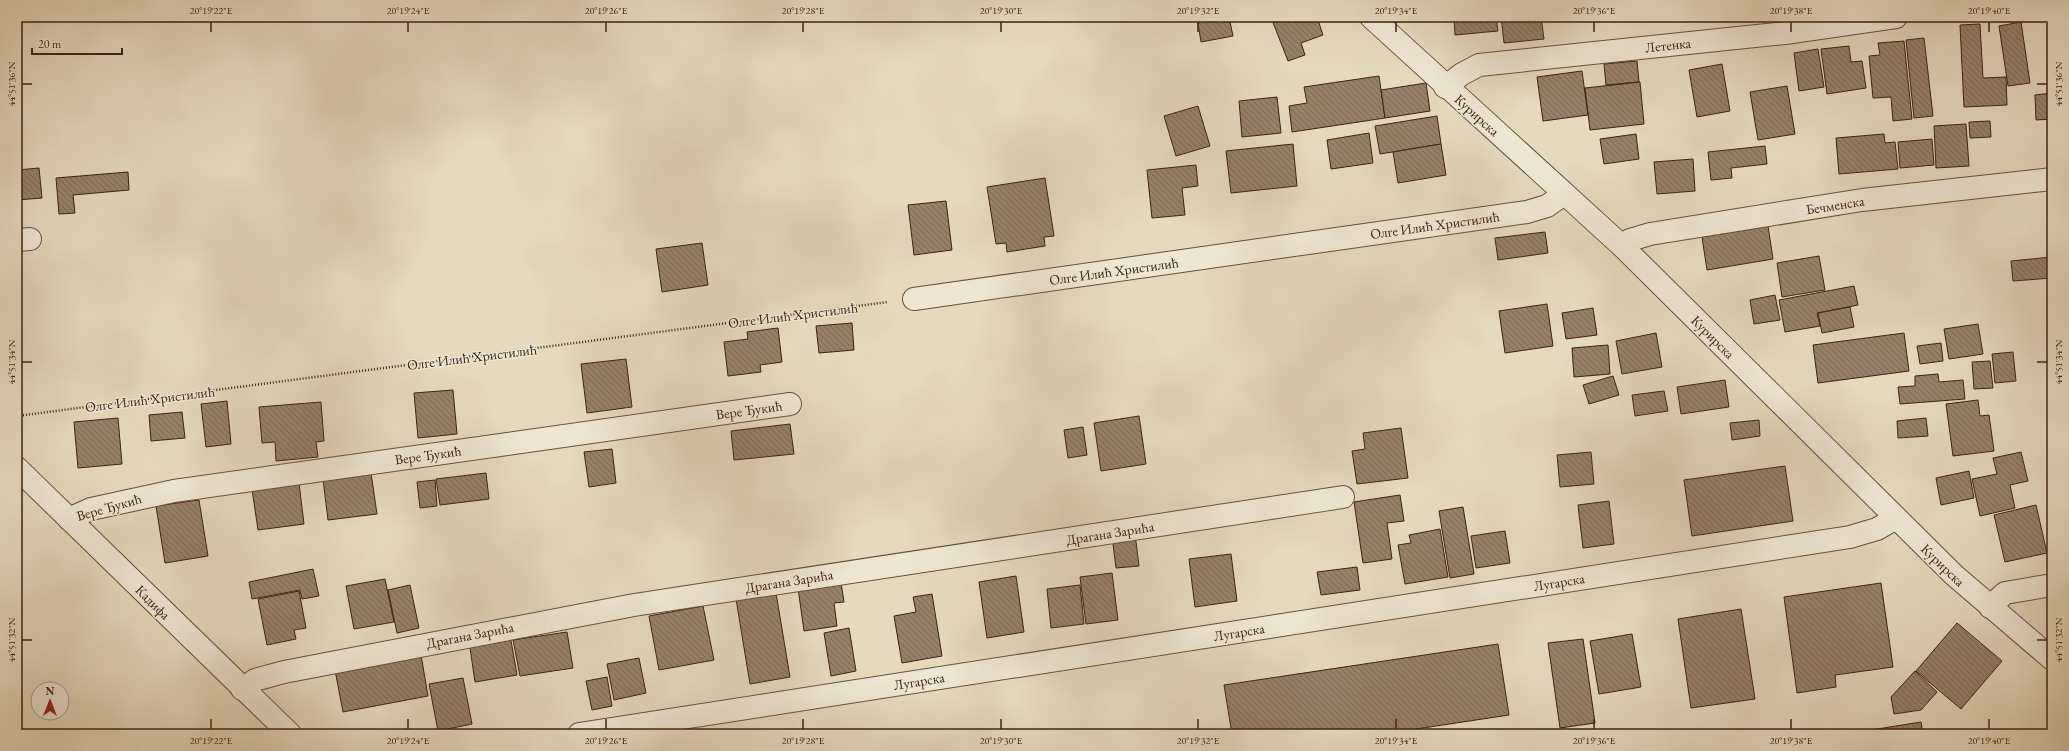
<svg xmlns="http://www.w3.org/2000/svg" width="2069" height="751" viewBox="0 0 2069 751" font-family="'EB Garamond',serif">
	<style>
		.building { fill: url(#building-back-hatch); stroke: #3e2212 }
		.lines { fill: none; stroke-linecap: round; stroke-linejoin: round }
		.minor-casing { stroke: #68503d; stroke-width: 24 }
		.tertiary-casing { stroke: #68503d; stroke-width: 24 }
		.path { stroke: #3e2212; stroke-width: 2.5; stroke-dasharray: 1 2; stroke-linecap: butt }
		.minor { stroke: #eee6d5; stroke-width: 22 }
		.tertiary { stroke: #eee6d5; stroke-width: 22 }
		.ticks { fill: none; stroke: #3e2212; stroke-width: 1.5 }
		.labels { text-anchor: middle; dominant-baseline: central; stroke-width: 3; stroke-linejoin: round; paint-order: stroke }
		.street-label { font-size: 14px; fill: #3e2212; stroke: #eee6d5 }
		.neatline { fill: none; stroke: #3e2212; stroke-width: 1.5 }
		.ticks-label { font-size: 10px; text-anchor: middle; fill: #3e2212 }
	</style>
	<defs>
		<pattern id="building-back-hatch" width="6" height="6" patternUnits="userSpaceOnUse"><rect width="6" height="6" fill="#95816b"/><path d="M-1 5l2 2M0 0l6 6M5-1l2 2" fill="none" stroke="#7b6957"/></pattern>
	</defs>
	<rect width="100%" height="100%" fill="#e5d9be"/>
	<filter id="stains"><feTurbulence type="fractalNoise" baseFrequency=".005" numOctaves="4"/><feColorMatrix values="0 0 0 0 .2 0 0 0 0 .09 0 0 0 0 .02 0 0 0 .5 -.17"/></filter>
	<radialGradient id="worn" r=".72"><stop offset=".6" stop-color="#630" stop-opacity="0"/><stop offset="1" stop-color="#630" stop-opacity=".3"/></radialGradient>
	<g class="building">
		<polygon points="1197,17 1229,17 1233,36 1201,42"/>
		<polygon points="1280,17 1317,17 1323,35 1301,43 1305,55 1288,61 1272,20"/>
		<polygon points="1454,17 1496,17 1498,31 1455,35"/>
		<polygon points="1501,17 1541,17 1544,39 1504,43"/>
		<polygon points="1613,17 1655,17 1655,18 1614,22"/>
		<polygon points="2021,22 2030,83 2008,86 1999,26"/>
		<polygon points="1980,24 1983,78 2006,77 2007,105 1964,107 1960,25"/>
		<polygon points="1924,38 1933,116 1914,118 1906,40"/>
		<polygon points="1904,41 1912,119 1893,121 1891,97 1873,98 1869,56 1880,55 1878,43"/>
		<polygon points="1849,46 1851,62 1862,61 1866,88 1827,94 1821,49"/>
		<polygon points="1818,49 1824,87 1799,91 1794,53"/>
		<polygon points="1637,61 1639,82 1606,85 1604,64"/>
		<polygon points="1722,64 1730,111 1697,117 1689,70"/>
		<polygon points="1582,71 1588,115 1543,121 1537,77"/>
		<polygon points="1379,76 1385,118 1292,132 1289,106 1307,103 1304,87"/>
		<polygon points="1640,82 1644,124 1590,130 1585,88"/>
		<polygon points="1426,83 1430,111 1385,118 1381,90"/>
		<polygon points="1787,86 1795,134 1758,140 1750,92"/>
		<polygon points="2052,93 2052,119 2036,120 2035,95"/>
		<polygon points="1277,97 1281,133 1242,137 1239,101"/>
		<polygon points="1198,106 1210,146 1176,156 1164,116"/>
		<polygon points="1437,116 1441,144 1380,154 1375,126"/>
		<polygon points="1990,121 1991,137 1970,138 1969,122"/>
		<polygon points="1966,124 1969,166 1936,168 1934,126"/>
		<polygon points="1369,133 1373,163 1331,169 1327,140"/>
		<polygon points="1636,134 1639,159 1604,164 1600,139"/>
		<polygon points="1884,134 1885,143 1895,142 1898,169 1839,174 1836,138"/>
		<polygon points="1932,139 1934,165 1900,168 1898,142"/>
		<polygon points="1293,144 1297,186 1231,193 1226,151"/>
		<polygon points="1441,144 1446,175 1398,183 1393,152"/>
		<polygon points="1765,146 1767,164 1731,168 1732,178 1711,180 1708,152"/>
		<polygon points="1693,159 1695,191 1657,194 1654,162"/>
		<polygon points="1196,165 1198,186 1182,188 1185,215 1152,218 1147,170"/>
		<polygon points="39,168 42,198 17,200 17,170"/>
		<polygon points="128,172 129,190 73,195 75,213 59,214 56,178"/>
		<polygon points="1045,178 1054,236 1044,237 1045,246 1007,252 1006,243 996,244 987,187"/>
		<polygon points="946,201 952,250 914,255 908,205"/>
		<polygon points="1768,226 1773,259 1707,270 1702,237"/>
		<polygon points="1545,232 1548,253 1498,260 1495,238"/>
		<polygon points="702,243 708,285 662,292 656,249"/>
		<polygon points="1819,256 1825,290 1782,297 1777,263"/>
		<polygon points="2052,257 2052,278 2013,281 2011,261"/>
		<polygon points="1854,286 1858,305 1817,313 1820,326 1785,332 1779,300"/>
		<polygon points="1775,295 1780,320 1754,324 1750,300"/>
		<polygon points="1547,304 1553,346 1505,353 1499,311"/>
		<polygon points="1850,307 1854,327 1822,333 1818,313"/>
		<polygon points="1593,308 1597,335 1566,339 1562,313"/>
		<polygon points="852,323 854,350 819,353 816,326"/>
		<polygon points="1978,324 1983,354 1949,359 1944,329"/>
		<polygon points="778,328 782,362 760,365 761,372 728,376 724,342 748,339 747,332"/>
		<polygon points="1656,333 1662,367 1622,374 1616,341"/>
		<polygon points="1904,333 1909,371 1818,383 1813,345"/>
		<polygon points="1941,343 1943,361 1920,364 1917,346"/>
		<polygon points="1608,345 1610,374 1574,377 1572,348"/>
		<polygon points="2013,352 2016,381 1995,383 1992,354"/>
		<polygon points="626,359 632,407 587,413 581,364"/>
		<polygon points="1990,361 1993,388 1974,389 1972,362"/>
		<polygon points="1938,374 1939,382 1963,380 1965,399 1900,404 1898,387 1915,386 1915,376"/>
		<polygon points="1613,376 1619,395 1589,404 1583,385"/>
		<polygon points="1725,380 1729,407 1681,414 1677,387"/>
		<polygon points="453,390 457,434 418,438 414,393"/>
		<polygon points="1664,391 1668,411 1635,416 1632,395"/>
		<polygon points="1978,400 1980,416 1989,415 1994,451 1953,456 1946,404"/>
		<polygon points="227,401 231,444 206,447 201,404"/>
		<polygon points="321,402 324,441 316,442 318,457 276,461 275,442 262,443 259,407"/>
		<polygon points="182,412 185,438 151,441 149,415"/>
		<polygon points="1139,416 1146,464 1101,471 1094,423"/>
		<polygon points="118,418 122,464 78,468 74,422"/>
		<polygon points="1926,418 1928,436 1898,438 1897,421"/>
		<polygon points="1759,420 1760,436 1732,440 1730,423"/>
		<polygon points="790,424 794,454 734,460 731,431"/>
		<polygon points="1083,427 1087,455 1068,458 1064,430"/>
		<polygon points="1401,428 1408,478 1357,484 1352,451 1365,449 1363,433"/>
		<polygon points="612,449 616,483 589,487 584,452"/>
		<polygon points="1591,452 1594,484 1560,487 1557,455"/>
		<polygon points="2021,452 2028,481 2010,485 2015,508 1980,516 1972,479 1997,474 1993,458"/>
		<polygon points="1785,466 1793,521 1692,536 1684,480"/>
		<polygon points="1969,471 1974,498 1941,505 1936,478"/>
		<polygon points="371,473 377,514 328,520 323,479"/>
		<polygon points="486,473 489,499 440,505 436,479"/>
		<polygon points="435,480 437,506 420,508 417,482"/>
		<polygon points="299,483 304,524 258,530 252,489"/>
		<polygon points="1400,495 1404,521 1387,523 1392,559 1363,563 1354,502"/>
		<polygon points="199,500 208,556 165,563 156,506"/>
		<polygon points="1609,501 1614,544 1583,548 1578,505"/>
		<polygon points="2036,505 2047,553 2005,562 1994,515"/>
		<polygon points="1463,507 1474,574 1450,578 1439,511"/>
		<polygon points="1440,529 1448,577 1405,584 1398,545 1411,543 1409,535"/>
		<polygon points="1505,531 1510,563 1476,568 1471,536"/>
		<polygon points="1135,534 1139,566 1116,568 1112,537"/>
		<polygon points="1231,554 1237,601 1195,607 1189,559"/>
		<polygon points="1357,567 1360,590 1321,595 1317,572"/>
		<polygon points="313,569 319,596 302,599 300,590 252,599 249,582"/>
		<polygon points="1112,573 1118,620 1086,624 1080,577"/>
		<polygon points="1016,576 1024,632 987,638 979,582"/>
		<polygon points="385,579 394,622 354,629 346,586"/>
		<polygon points="841,582 844,602 834,603 837,626 804,631 798,588"/>
		<polygon points="1881,583 1893,667 1835,675 1836,687 1797,693 1784,597"/>
		<polygon points="410,585 419,628 397,633 388,590"/>
		<polygon points="1080,585 1084,624 1051,628 1047,589"/>
		<polygon points="299,591 306,628 294,630 296,639 267,645 258,599"/>
		<polygon points="776,593 790,677 750,684 736,599"/>
		<polygon points="932,594 942,656 902,663 894,616 916,612 913,597"/>
		<polygon points="703,606 714,660 659,670 649,616"/>
		<polygon points="1741,609 1755,699 1691,708 1678,619"/>
		<polygon points="1957,623 2002,661 1961,709 1916,671"/>
		<polygon points="849,628 856,671 831,676 824,633"/>
		<polygon points="567,632 573,668 520,676 513,640"/>
		<polygon points="1632,634 1641,687 1599,694 1590,641"/>
		<polygon points="510,635 517,675 475,682 469,641"/>
		<polygon points="1583,639 1595,723 1560,728 1548,643"/>
		<polygon points="1498,644 1509,715 1383,734 1232,734 1224,685"/>
		<polygon points="421,655 428,696 343,712 335,670"/>
		<polygon points="639,658 646,693 614,700 607,664"/>
		<polygon points="1915,671 1937,692 1921,710 1894,714 1891,697"/>
		<polygon points="607,677 612,706 592,710 586,681"/>
		<polygon points="463,678 472,724 438,731 429,684"/>
		<polygon points="1921,722 1923,734 1871,734 1871,730"/>
		<polygon points="1869,731 1870,734 1850,734"/>
	</g>
	<g class="lines">
		<defs>
			<g id="minor">
				<polyline points="1445,87 1462,74 1479,65 1785,33 1896,17"/>
				<polyline points="17,240 30,239"/>
				<polyline points="1622,246 1630,240 1650,234 1862,200 2052,179"/>
				<polyline points="914,299 1527,212 1547,206 1564,194"/>
				<polyline points="17,468 290,734"/>
				<polyline points="69,519 91,509 174,491 790,404"/>
				<polyline points="1990,607 2005,593 2052,585"/>
				<polyline points="242,689 255,680 284,672 634,605 1343,497"/>
				<polyline points="579,734 1850,537 1877,529 1896,518"/>
			</g>
			<polyline id="tertiary" points="1371,17 1622,246 1954,575 2052,659"/>
		</defs>
		<use href="#minor" class="minor-casing"/>
		<use href="#tertiary" class="tertiary-casing"/>
		<polyline class="path" points="17,416 888,302"/>
		<use href="#minor" class="minor"/>
		<use href="#tertiary" class="tertiary"/>
	</g>
	<path class="ticks" d="M 211,22 L 211,32M 408,22 L 408,32M 606,22 L 606,32M 803,22 L 803,32M 1001,22 L 1001,32M 1198,22 L 1198,32M 1396,22 L 1396,32M 1594,22 L 1594,32M 1791,22 L 1791,32M 1989,22 L 1989,32M 22,84 L 32,84M 2037,84 L 2047,84M 22,362 L 32,362M 2037,362 L 2047,362M 22,640 L 32,640M 2037,640 L 2047,640M 211,719 L 211,729M 408,719 L 408,729M 606,719 L 606,729M 803,719 L 803,729M 1001,719 L 1001,729M 1198,719 L 1198,729M 1396,719 L 1396,729M 1594,719 L 1594,729M 1791,719 L 1791,729M 1989,719 L 1989,729"/>
	<g class="labels">
		<g class="street-label">
			<text transform="translate(1668 45) rotate(-6)">Летенка</text>
			<text transform="translate(1477 115) rotate(42)">Курирска</text>
			<text transform="translate(1835 205) rotate(-9)">Бечменска</text>
			<text transform="translate(1435 225) rotate(-8)">Олге Илић Христилић</text>
			<text transform="translate(1114 271) rotate(-8)">Олге Илић Христилић</text>
			<text transform="translate(793 315) rotate(-7)">Олге Илић Христилић</text>
			<text transform="translate(1713 337) rotate(45)">Курирска</text>
			<text transform="translate(472 357) rotate(-7)">Олге Илић Христилић</text>
			<text transform="translate(150 399) rotate(-7)">Олге Илић Христилић</text>
			<text transform="translate(749 410) rotate(-8)">Вере Ђукић</text>
			<text transform="translate(428 455) rotate(-8)">Вере Ђукић</text>
			<text transform="translate(109 507) rotate(-16)">Вере Ђукић</text>
			<text transform="translate(1110 533) rotate(-9)">Драгана Зарића</text>
			<text transform="translate(1943 565) rotate(44)">Курирска</text>
			<text transform="translate(789 581) rotate(-9)">Драгана Зарића</text>
			<text transform="translate(1559 582) rotate(-9)">Лугарска</text>
			<text transform="translate(153 602) rotate(45)">Кадифа</text>
			<text transform="translate(1239 632) rotate(-9)">Лугарска</text>
			<text transform="translate(470 635) rotate(-11)">Драгана Зарића</text>
			<text transform="translate(919 681) rotate(-9)">Лугарска</text>
		</g>
	</g>
	<rect width="2069" height="751" fill="none" stroke="#e5d9be" stroke-width="44"/>
	<g transform="translate(50 701)"><circle r="19" fill="#eee6d5" stroke="#a89887"/>
	<path d="M0-3L7 15L0 10L-7 15Z" fill="#8f2418"/>
	<text y="-6" font-size="11" font-weight="bold" text-anchor="middle" fill="#3e2212">N</text>
	</g>
	<path d="M32 48v6h90v-6" fill="none" stroke="#3e2212" stroke-width="2"/>
	<text x="38" y="48" font-size="12" fill="#3e2212" stroke="#eee6d5" stroke-width="3" paint-order="stroke">20 m</text>
	<rect x="22" y="22" width="2025" height="707" class="neatline"/>
	<g class="ticks-label">
		<text x="211" y="14">20°19'22"E</text>
		<text x="408" y="14">20°19'24"E</text>
		<text x="606" y="14">20°19'26"E</text>
		<text x="803" y="14">20°19'28"E</text>
		<text x="1001" y="14">20°19'30"E</text>
		<text x="1198" y="14">20°19'32"E</text>
		<text x="1396" y="14">20°19'34"E</text>
		<text x="1594" y="14">20°19'36"E</text>
		<text x="1791" y="14">20°19'38"E</text>
		<text x="1989" y="14">20°19'40"E</text>
		<text transform="translate(11 84) rotate(-90)" y="4">44°51'36"N</text>
		<text transform="translate(2058 84) rotate(-90)" y="4">44°51'36"N</text>
		<text transform="translate(11 362) rotate(-90)" y="4">44°51'34"N</text>
		<text transform="translate(2058 362) rotate(-90)" y="4">44°51'34"N</text>
		<text transform="translate(11 640) rotate(-90)" y="4">44°51'32"N</text>
		<text transform="translate(2058 640) rotate(-90)" y="4">44°51'32"N</text>
		<text x="211" y="744">20°19'22"E</text>
		<text x="408" y="744">20°19'24"E</text>
		<text x="606" y="744">20°19'26"E</text>
		<text x="803" y="744">20°19'28"E</text>
		<text x="1001" y="744">20°19'30"E</text>
		<text x="1198" y="744">20°19'32"E</text>
		<text x="1396" y="744">20°19'34"E</text>
		<text x="1594" y="744">20°19'36"E</text>
		<text x="1791" y="744">20°19'38"E</text>
		<text x="1989" y="744">20°19'40"E</text>
	</g>
	<rect width="100%" height="100%" filter="url(#stains)"/>
	<rect width="100%" height="100%" fill="url(#worn)"/>
</svg>
